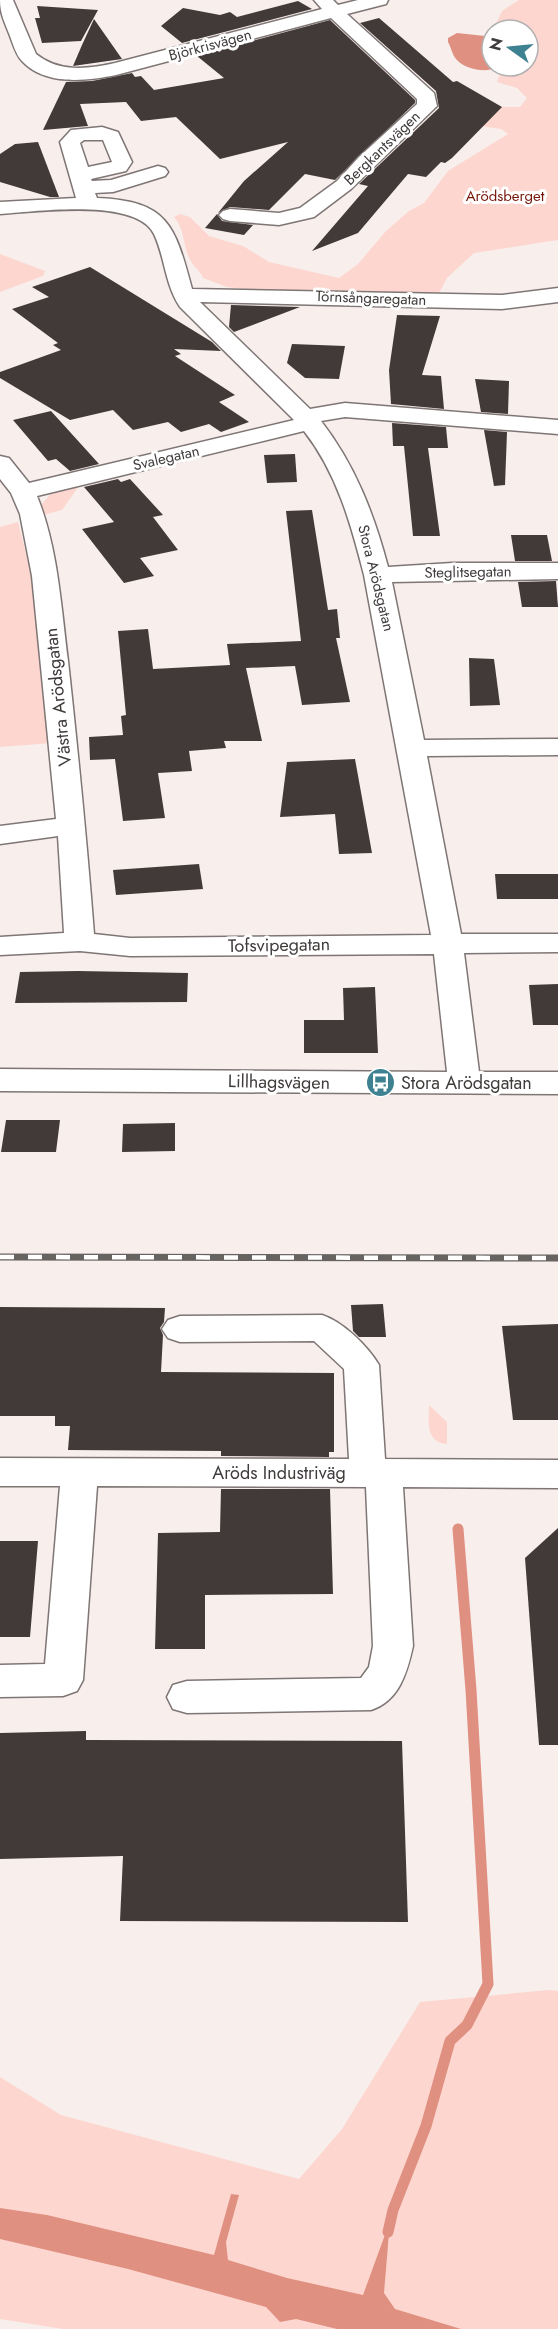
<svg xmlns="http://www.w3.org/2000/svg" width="558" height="2329" viewBox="0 0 558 2329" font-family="Jost,sans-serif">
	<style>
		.green { fill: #fdd7cf }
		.water { fill: #e09081 }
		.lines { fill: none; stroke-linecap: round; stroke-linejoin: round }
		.stream { stroke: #e09081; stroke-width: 11 }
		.building { fill: #423a39 }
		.minor-casing { stroke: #7e7675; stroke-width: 3 }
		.minor { fill: #fff; fill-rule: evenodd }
		.rail-casing { stroke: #676361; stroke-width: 7 }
		.rail { stroke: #fff; stroke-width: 4.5; stroke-dasharray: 14; stroke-linecap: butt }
		.labels { text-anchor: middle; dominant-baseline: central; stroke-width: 6; stroke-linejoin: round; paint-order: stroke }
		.far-street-label { font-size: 15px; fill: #3f3c3b; stroke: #fff }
		.far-park-label { font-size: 15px; fill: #741508; stroke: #fff }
		.street-label { font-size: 18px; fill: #3f3c3b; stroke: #fff }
		.poi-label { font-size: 18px; fill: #3f3c3b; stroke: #fff; text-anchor: start }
	</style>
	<rect width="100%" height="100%" fill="#f8eeec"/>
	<g class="green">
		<path d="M 519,0 L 558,0 L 558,240 L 474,253 L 447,278 L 438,295 L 263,291 L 227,287 L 203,278 C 200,271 196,269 192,263 C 182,248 186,230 174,217 L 180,214 L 190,217 L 209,236 L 243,246 L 269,262 L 339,278 L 358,264 L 386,231 L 409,211 L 424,203 L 448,171 L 508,134 L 501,129 L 481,126 L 498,107 L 520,107 L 527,98 L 517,88 L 497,82 L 500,74 L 522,72 L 527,68 L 524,66 L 528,66 L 528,30 L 493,30 L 502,11 Z"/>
		<polygon points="0,254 45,271 43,276 0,292"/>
		<polygon points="81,483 62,510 43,515 42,504 54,490"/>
		<polygon points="18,522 44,626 52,743 0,747 0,527"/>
		<path d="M 429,1405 L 447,1422 L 447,1444 C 425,1442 429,1422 429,1405 Z"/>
		<polygon points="549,1990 558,1991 558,2329 63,2329 0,2319 0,2077 61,2115 299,2179 342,2129 420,2002"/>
	</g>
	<g class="water">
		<path d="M 457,33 L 485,36 L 492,52 L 492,66 L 496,66 L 496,68 C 485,73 464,69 456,59 C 452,54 451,47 448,42 L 448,38 Z"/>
		<polygon points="231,2194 239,2195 226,2242 228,2260 287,2278 363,2295 390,2221 384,2293 395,2309 461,2329 337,2329 296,2319 280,2322 266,2307 128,2269 0,2239 0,2208 47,2215 214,2255"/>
	</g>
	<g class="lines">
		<polyline class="stream" points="388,2232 393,2210 426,2126 450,2041 467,2025 488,1984 471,1690 458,1529"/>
	</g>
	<g class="building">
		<polygon points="298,1 312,9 182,43 161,26 183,8 220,15 230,12 237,17"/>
		<polygon points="37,6 98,10 81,41 42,43 35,18 40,18"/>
		<polygon points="379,18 453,82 457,81 502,107 452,158 445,163 441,162 426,177 408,174 358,233 312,251 368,186 359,184 439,108 436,91 360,23"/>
		<polygon points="94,19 122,59 73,66 82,45"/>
		<polygon points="330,20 415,100 415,103 335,180 305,174 269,210 230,207 218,213 244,181 288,142 220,159 176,117 141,121 126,102 80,104 88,126 43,130 66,82 92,81 132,73 135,77 141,76 154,90 224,78 197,56"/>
		<polygon points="38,142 59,197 50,197 0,182 0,154 15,144"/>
		<polygon points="217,214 222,221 253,225 244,235 205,228"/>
		<polygon points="90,267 212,342 221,351 174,349 181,354 175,356 235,395 219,402 249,422 221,432 209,424 181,432 168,422 133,430 113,410 70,420 0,378 0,372 61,350 53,345 58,343 12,309 49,297 32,287"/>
		<polygon points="231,305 300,307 234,332 229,327"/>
		<polygon points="397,315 440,316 422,375 441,376 444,409 391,404 389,370"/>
		<polygon points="292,344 345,346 339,379 305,378 287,363"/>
		<polygon points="475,379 509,381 508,414 481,412"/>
		<polygon points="51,411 99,464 70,471 56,459 48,461 13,420"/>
		<polygon points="392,423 446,427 448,448 428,448 440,536 413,536 404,446 393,446"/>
		<polygon points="484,430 507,432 505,485 494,486"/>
		<polygon points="295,454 297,482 267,483 264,455"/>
		<polygon points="118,479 121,482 130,479 163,515 153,517 178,550 140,558 154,576 124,583 82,529 114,522 84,487"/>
		<polygon points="312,510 328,610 337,609 340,638 336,638 350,702 302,705 295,666 246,668 262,741 224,741 226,748 189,751 192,771 158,773 165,818 123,821 115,759 90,760 89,737 123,735 121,716 126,715 118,631 148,629 153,669 230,665 227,644 301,641 286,511"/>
		<polygon points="511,535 547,535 552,561 515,561"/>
		<polygon points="556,581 558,607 522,607 518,582"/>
		<polygon points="469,658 494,659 500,705 470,706"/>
		<polygon points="355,759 372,853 339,854 335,814 280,817 287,762"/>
		<polygon points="199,864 203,889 116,895 113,870"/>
		<polygon points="495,874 558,874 558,899 497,899"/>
		<polygon points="78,971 188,973 187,1002 15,1003 20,972"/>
		<polygon points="558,984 558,1025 533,1025 529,985"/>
		<polygon points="375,987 378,1053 304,1053 304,1020 344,1020 343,988"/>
		<polygon points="6,1120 60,1120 56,1152 1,1152"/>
		<polygon points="175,1123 175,1151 122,1152 123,1124"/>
		<polygon points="383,1304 386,1337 359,1337 353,1331 351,1305"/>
		<polygon points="0,1307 165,1308 164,1322 160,1328 163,1335 161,1372 334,1373 334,1452 329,1452 329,1457 221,1456 221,1451 68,1450 70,1426 55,1426 55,1416 0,1416"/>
		<polygon points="558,1324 558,1420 513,1420 502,1326"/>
		<polygon points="221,1489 330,1489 333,1594 205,1595 205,1649 155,1649 158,1533 220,1532"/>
		<polygon points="558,1528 558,1745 539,1745 525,1558"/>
		<polygon points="0,1541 38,1541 30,1637 0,1637"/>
		<polygon points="86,1731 86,1740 402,1741 408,1922 120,1921 123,1856 0,1859 0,1733"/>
	</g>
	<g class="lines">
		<defs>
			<g id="minor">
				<path d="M 0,0 L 13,0 L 36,54 C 59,73 88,69 115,63 L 322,9 L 314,0 L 333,0 L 338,5 L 358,0 L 388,0 L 386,4 L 347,14 L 434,93 L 437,106 L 351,189 L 314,217 L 279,225 L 230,221 L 223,219 L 219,215 L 223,211 L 230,209 L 279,213 L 300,208 L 337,181 L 359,157 L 417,104 L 417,99 L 331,18 L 116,75 C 86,81 45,86 22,61 C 16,55 13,44 10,36 C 5,23 0,14 0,0 Z"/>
				<path d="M 102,127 L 118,132 L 132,162 L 126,171 L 91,179 L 92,181 L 111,180 L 158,166 L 165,168 L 168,172 L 165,176 L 113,192 L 95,193 L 97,198 C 169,201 175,226 192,289 L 502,295 L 558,288 L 558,302 L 502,309 L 200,302 L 310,409 L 345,403 L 558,420 L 558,434 L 345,417 L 321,421 C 355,465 374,514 388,567 L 452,563 L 558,563 L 558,579 L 392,582 L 424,740 L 558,739 L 558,755 L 427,756 L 461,934 L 558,934 L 558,952 L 464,953 L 479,1072 L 558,1072 L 558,1094 L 0,1091 L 0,1069 L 447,1072 L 434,954 L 130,956 L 80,951 L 0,955 L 0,937 L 64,933 L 58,836 L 0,844 L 0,826 L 56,819 L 32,576 L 20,514 L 11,493 L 0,479 L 0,456 L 9,458 L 29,483 L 294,420 L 180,307 C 165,285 165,257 154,234 C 136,197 34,212 0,214 L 0,202 L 76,198 L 60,142 L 71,130 ZM 84,140 L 103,140 L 112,162 L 88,167 L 80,143 ZM 304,431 C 337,473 351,524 364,575 L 431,935 L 130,938 L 94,934 C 87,843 78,752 68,661 C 61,606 58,548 37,496 Z"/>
				<path d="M 322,1315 C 343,1322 368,1346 379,1365 L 385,1459 L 558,1460 L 558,1488 L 403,1487 L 413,1646 C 407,1673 399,1701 371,1710 L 187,1713 L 173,1709 L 167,1697 L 173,1685 L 187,1681 L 361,1678 L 369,1667 L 373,1646 L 366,1487 L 97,1486 L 83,1680 L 77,1691 L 63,1696 L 0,1697 L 0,1665 L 45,1664 L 60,1486 L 0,1486 L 0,1458 L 349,1459 L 344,1369 L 314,1341 L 180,1342 L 168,1338 L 162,1329 L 168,1320 L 180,1316 Z"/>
			</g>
		</defs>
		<use href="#minor" class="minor-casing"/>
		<use href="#minor" class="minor"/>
		<defs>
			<polyline id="rail" points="0,1257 558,1258"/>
		</defs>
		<use href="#rail" class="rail-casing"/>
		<use href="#rail" class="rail"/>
	</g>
	<defs>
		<symbol id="bus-disc" viewBox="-11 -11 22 22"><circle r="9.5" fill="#3e8191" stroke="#fff"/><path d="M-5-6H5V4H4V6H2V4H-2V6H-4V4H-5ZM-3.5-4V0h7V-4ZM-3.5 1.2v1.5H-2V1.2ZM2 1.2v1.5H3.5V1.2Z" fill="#fff"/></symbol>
	</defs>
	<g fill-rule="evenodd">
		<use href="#bus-disc" x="364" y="1066" width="33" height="33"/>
	</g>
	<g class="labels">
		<g class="far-street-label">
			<text transform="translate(210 45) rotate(-15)">Björkrisvägen</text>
			<text transform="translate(382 148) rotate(-44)">Bergkantsvägen</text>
			<text transform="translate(371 298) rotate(2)">Törnsångaregatan</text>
			<text transform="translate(166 458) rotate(-13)">Svalegatan</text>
			<text transform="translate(468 572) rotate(-1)">Steglitsegatan</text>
			<text transform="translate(376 578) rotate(76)">Stora Arödsgatan</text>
		</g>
		<g class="far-park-label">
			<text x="505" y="196">Arödsberget</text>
		</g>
		<g class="street-label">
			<text transform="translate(58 697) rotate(-96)">Västra Arödsgatan</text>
			<text transform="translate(279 945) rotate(-1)">Tofsvipegatan</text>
			<text transform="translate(279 1082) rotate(1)">Lillhagsvägen</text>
			<text x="279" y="1473">Aröds Industriväg</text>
		</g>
		<g class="poi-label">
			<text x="401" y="1083">Stora Arödsgatan</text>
		</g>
	</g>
	<g transform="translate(510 48) rotate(285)"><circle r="28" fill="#ffffff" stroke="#b2b1b1" stroke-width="1.5"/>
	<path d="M0-4.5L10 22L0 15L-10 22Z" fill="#3e8191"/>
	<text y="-9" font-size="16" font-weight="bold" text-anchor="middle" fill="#3f3c3b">N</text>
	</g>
</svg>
